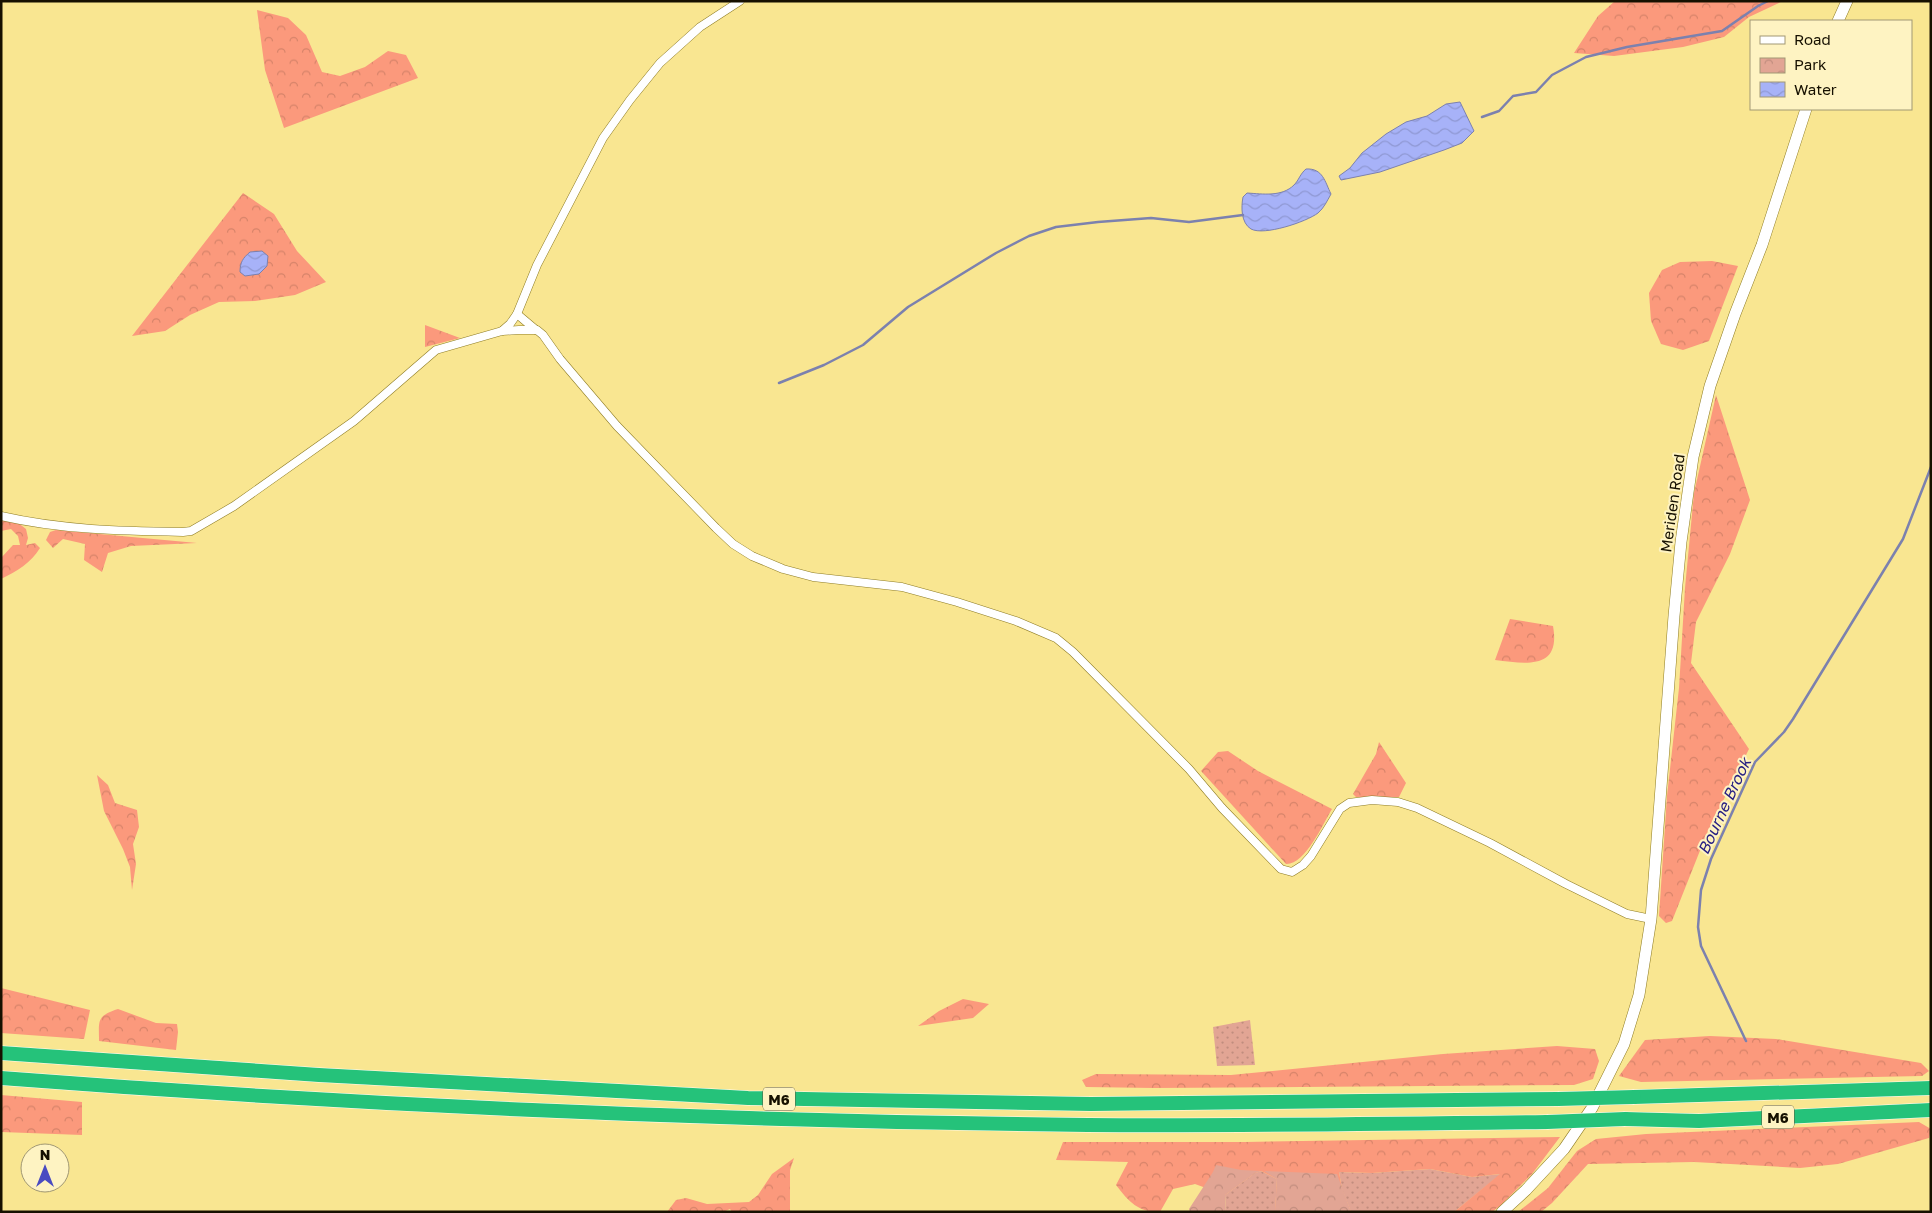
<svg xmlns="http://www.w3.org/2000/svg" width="1932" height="1213" viewBox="0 0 1932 1213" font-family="'Golos Text',sans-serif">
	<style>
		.grass { fill: url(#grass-dots) }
		.forest { fill: url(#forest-crowns) }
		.park { fill: url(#park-crowns) }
		.water { fill: url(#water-waves); stroke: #7c81ae }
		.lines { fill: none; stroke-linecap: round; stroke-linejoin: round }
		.stream { stroke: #7c81ae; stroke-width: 2.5 }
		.street-casing { stroke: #8f7d25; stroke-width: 9 }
		.secondary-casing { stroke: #8f7d25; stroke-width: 12 }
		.highway-casing { stroke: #fff; stroke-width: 15 }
		.street { stroke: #fff; stroke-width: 8 }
		.secondary { stroke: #fff; stroke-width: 11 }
		.highway { stroke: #25c27a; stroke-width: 14 }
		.highway-bridge-casing { stroke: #fff; stroke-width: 15; stroke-linecap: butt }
		.highway-bridge { stroke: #25c27a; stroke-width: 14 }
		.labels { text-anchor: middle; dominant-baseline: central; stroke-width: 4; stroke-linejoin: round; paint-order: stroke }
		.shield { fill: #fef3c2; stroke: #5c543a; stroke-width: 1 }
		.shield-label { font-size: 14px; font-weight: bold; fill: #161000 }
		.street-label { font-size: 15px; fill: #161000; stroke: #fef3c2 }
		.water-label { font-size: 16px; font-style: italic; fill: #282183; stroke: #fef3c2 }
	</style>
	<defs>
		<pattern id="grass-dots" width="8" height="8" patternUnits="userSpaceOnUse" patternTransform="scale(1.25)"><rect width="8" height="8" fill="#e2a594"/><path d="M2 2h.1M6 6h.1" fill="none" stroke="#c18d7e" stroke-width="1.8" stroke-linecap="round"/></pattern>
		<pattern id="forest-crowns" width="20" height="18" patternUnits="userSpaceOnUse" patternTransform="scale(1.25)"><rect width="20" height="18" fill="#fb997c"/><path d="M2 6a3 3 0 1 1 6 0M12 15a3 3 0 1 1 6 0" fill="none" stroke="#d68369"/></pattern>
		<pattern id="park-crowns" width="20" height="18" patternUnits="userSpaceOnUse" patternTransform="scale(1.25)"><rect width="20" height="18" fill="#e2a594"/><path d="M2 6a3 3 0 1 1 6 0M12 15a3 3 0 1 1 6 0" fill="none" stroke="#c18d7e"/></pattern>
		<pattern id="water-waves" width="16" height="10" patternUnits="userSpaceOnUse" patternTransform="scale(1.25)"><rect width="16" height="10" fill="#a7b2f8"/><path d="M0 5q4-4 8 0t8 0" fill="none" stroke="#8f98d3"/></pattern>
	</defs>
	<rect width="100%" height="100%" fill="#f9e691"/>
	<g class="grass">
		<polygon points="1250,1020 1255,1065 1217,1066 1213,1027"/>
		<polygon points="1430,1169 1472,1177 1501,1174 1454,1212 1351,1212 1342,1189 1339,1172 1372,1173"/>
		<polygon points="1261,1171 1277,1179 1275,1212 1226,1212 1225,1195 1255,1173"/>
	</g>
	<g class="forest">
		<polygon points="1615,1 1783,1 1749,17 1724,37 1683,47 1614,56 1574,53 1598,16"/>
		<polygon points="257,10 288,18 306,35 322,72 340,76 365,67 388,51 406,55 418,78 284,128 265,70"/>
		<polygon points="243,193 274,214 297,251 326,282 295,295 255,301 219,302 190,315 165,331 132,336"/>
		<polygon points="1712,261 1738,266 1709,341 1683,350 1661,344 1651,321 1649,293 1662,270 1680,262"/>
		<polygon points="425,325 460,338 425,347"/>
		<polygon points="1716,395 1750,500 1730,554 1696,622 1691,663 1749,749 1707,833 1672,921 1666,923 1659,916 1667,796 1679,688 1685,588 1694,493"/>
		<path d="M 1,519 L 17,522 L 26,529 L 28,538 L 26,545 L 35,543 L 40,548 C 31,563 17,571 1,579 L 1,558 L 13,545 L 20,545 L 18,536 L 11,529 L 1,531 Z"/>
		<polygon points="56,530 197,543 131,546 108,553 102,572 84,560 85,544 63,539 53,548 46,540 50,532"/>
		<path d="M 1510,619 L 1553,626 C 1561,670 1527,664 1495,660 Z"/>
		<polygon points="1379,742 1406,783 1399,797 1356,797 1353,794 1376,754"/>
		<path d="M 1228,751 L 1258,771 L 1332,809 C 1323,824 1305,865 1286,864 L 1201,771 L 1218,752 Z"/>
		<polygon points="97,775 108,785 115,803 137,810 139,827 133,844 136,864 132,890 130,867 123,849 104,811"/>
		<polygon points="1,988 90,1010 84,1039 1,1033"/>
		<polygon points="963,999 989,1004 973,1018 918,1026 939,1011"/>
		<path d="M 118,1009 L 156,1023 L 177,1024 L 178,1032 L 176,1050 L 99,1041 C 99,1021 96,1016 118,1009 Z"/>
		<polygon points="1710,1036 1776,1039 1921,1063 1929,1071 1922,1076 1641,1082 1619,1076 1645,1040"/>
		<polygon points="1557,1046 1595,1049 1599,1061 1593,1079 1574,1085 1154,1088 1086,1087 1082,1080 1096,1074 1231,1075 1443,1054"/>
		<polygon points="1,1095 82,1102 82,1135 1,1132"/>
		<polygon points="1919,1122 1931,1129 1929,1138 1838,1164 1800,1168 1694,1162 1588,1164 1552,1203 1541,1212 1518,1212 1548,1188 1577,1151 1596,1139 1646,1134"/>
		<path d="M 1560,1137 L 1532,1174 L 1501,1205 L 1492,1212 L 1454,1212 L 1500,1174 L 1472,1177 L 1430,1169 L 1372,1173 L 1339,1172 L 1342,1189 L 1351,1212 L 1275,1212 L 1277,1179 L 1261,1171 L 1255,1173 L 1225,1195 L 1195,1184 L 1173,1189 L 1160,1212 C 1138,1212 1129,1202 1116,1185 L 1128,1162 L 1056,1160 L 1063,1142 L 1245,1142 Z"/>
		<polygon points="794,1158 790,1170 790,1212 732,1212 730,1209 723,1212 667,1212 676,1200 686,1198 707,1204 749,1202 758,1195 772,1174"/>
	</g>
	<g class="park">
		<polygon points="1216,1165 1241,1170 1261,1171 1255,1173 1225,1195 1226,1212 1190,1212 1189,1209 1213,1172"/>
		<polygon points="1264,1171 1337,1174 1351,1212 1275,1212 1277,1179"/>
	</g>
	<g class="water">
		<polygon points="1460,102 1474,131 1462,143 1444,150 1380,172 1341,180 1339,176 1350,168 1362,153 1386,134 1406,122 1427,116 1446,104"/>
		<path d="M 1306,169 C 1323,168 1325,182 1331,194 C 1327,201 1324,208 1318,213 C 1306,222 1264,236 1251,229 C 1241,223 1241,207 1243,197 L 1247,193 C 1263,194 1282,197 1294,185 C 1299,180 1300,174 1306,169 Z"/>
		<path d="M 262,251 L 268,256 L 267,266 L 259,274 L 245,276 L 240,272 C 240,262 243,258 250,252 Z"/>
	</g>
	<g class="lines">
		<g class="stream">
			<polyline points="1482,117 1499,111 1513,96 1536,92 1552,75 1586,57 1627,47 1722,31 1758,6 1768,1"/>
			<polyline points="779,383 824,365 863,345 908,307 996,253 1029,236 1056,227 1098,222 1151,218 1189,222 1243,215"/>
			<polyline points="1746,1041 1701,946 1698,927 1701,890 1711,859 1755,762 1784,732 1793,719 1903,539 1931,467"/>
		</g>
		<defs>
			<g id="street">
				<polyline points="517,314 536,330"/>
				<polyline points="502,331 510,324 517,314 537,265 603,138 630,100 660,63 700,27 740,1"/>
				<path d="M 1,516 C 62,530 121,531 183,532 L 191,531 L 234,506 L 354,421 L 436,350 L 502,331 L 519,330 L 537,330 L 543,335 L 560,359 L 617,426 L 716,528 L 733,544 L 752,556 L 783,569 L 813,577 L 902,587 L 957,602 L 1016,621 L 1056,638 L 1073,652 L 1189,769 L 1222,808 L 1281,869 L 1292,872 L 1303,865 L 1311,856 L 1340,809 L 1349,803 L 1372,800 L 1398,802 L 1417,808 L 1490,843 L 1566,884 L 1627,914 L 1651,919"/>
			</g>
			<g id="secondary">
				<polyline points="1838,21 1847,1"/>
				<polyline points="1502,1212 1526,1190 1564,1149 1592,1108 1624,1044 1639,995 1651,919 1674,616 1681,542 1693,457 1710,386 1735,314 1762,245 1806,109"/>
			</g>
			<g id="highway">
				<polyline points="1,1053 319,1075 748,1098 1091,1104 1558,1099"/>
				<path d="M 1,1078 C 363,1106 725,1121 1088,1125 C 1241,1126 1394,1124 1547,1122"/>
				<polyline points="1634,1097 1931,1088"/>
				<polyline points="1625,1119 1699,1121 1931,1110"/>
			</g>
		</defs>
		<use href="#street" class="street-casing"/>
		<use href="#secondary" class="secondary-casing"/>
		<use href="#highway" class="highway-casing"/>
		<use href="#street" class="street"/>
		<use href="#secondary" class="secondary"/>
		<use href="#highway" class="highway"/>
		<defs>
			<g id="highway-bridge">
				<polyline points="1558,1099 1634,1097"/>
				<polyline points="1547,1122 1625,1119"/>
			</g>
		</defs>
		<use href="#highway-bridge" class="highway-bridge-casing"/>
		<use href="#highway-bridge" class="highway-bridge"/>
	</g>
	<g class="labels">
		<g class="shield">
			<rect x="763" y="1087.5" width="32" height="23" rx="4"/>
			<rect x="1762" y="1105.5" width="32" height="23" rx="4"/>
		</g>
		<g class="shield-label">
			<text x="779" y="1099">M6</text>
			<text x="1778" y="1117">M6</text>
		</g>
		<g class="street-label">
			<text transform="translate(1672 503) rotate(-82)">Meriden Road</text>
		</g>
		<g class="water-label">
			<text transform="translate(1724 806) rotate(-65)">Bourne Brook</text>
		</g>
	</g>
	<rect width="1932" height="1213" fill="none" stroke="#161000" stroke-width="5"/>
	<rect x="1750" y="20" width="162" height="90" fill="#fef3c2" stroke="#a19874"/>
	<rect x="1760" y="36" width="25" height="8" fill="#ffffff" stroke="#a19874"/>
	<text x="1794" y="45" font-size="15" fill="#161000">Road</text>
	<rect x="1760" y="58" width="25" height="15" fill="url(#park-crowns)" stroke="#a19874"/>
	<text x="1794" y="70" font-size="15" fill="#161000">Park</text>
	<rect x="1760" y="82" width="25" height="15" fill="url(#water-waves)" stroke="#a19874"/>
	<text x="1794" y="95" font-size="15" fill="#161000">Water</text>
	<g transform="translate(45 1168)"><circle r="24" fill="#fef3c2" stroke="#a19874"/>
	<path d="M0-4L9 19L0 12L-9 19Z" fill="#4a4bc1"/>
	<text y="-8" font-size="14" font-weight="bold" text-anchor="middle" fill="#161000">N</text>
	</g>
</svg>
